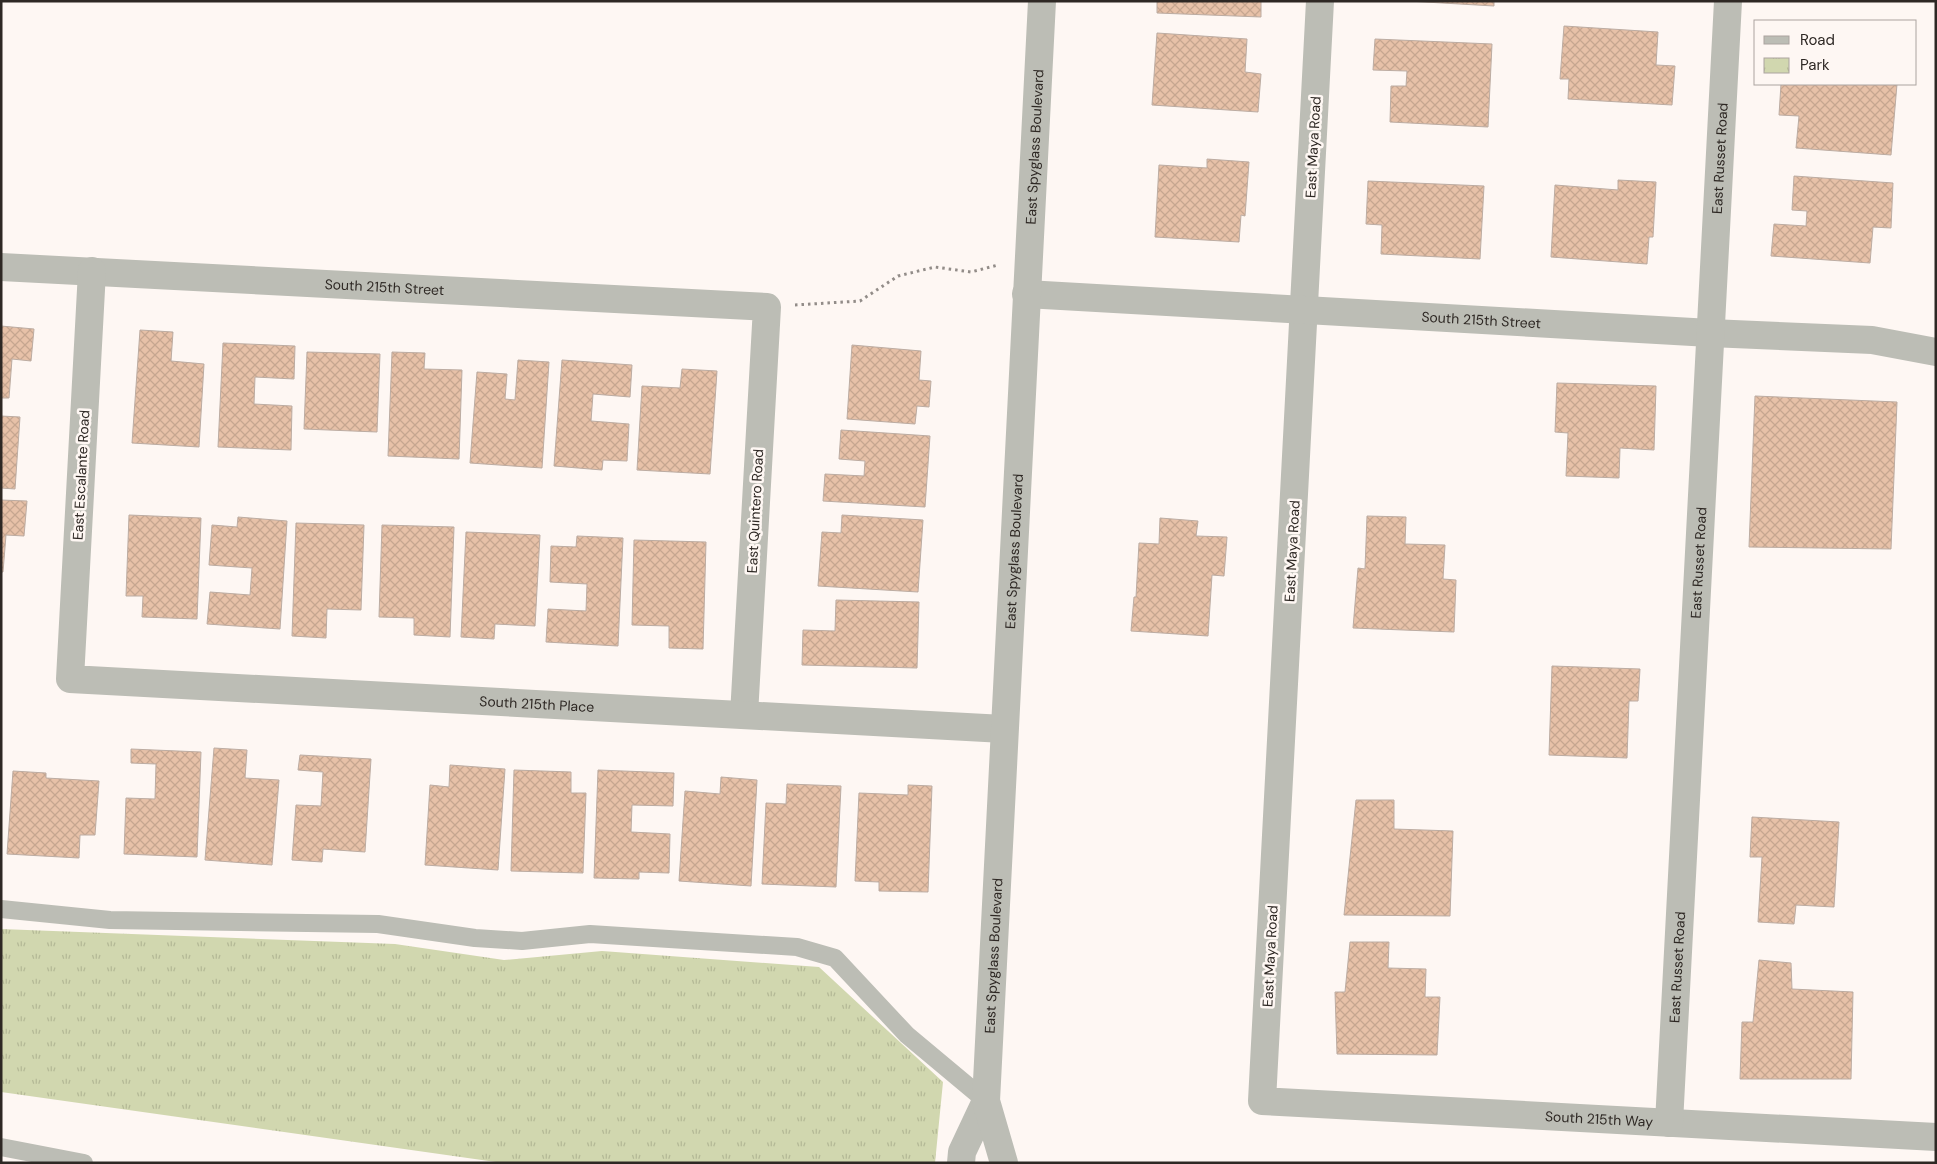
<svg xmlns="http://www.w3.org/2000/svg" width="1937" height="1164" viewBox="0 0 1937 1164" font-family="'DM Sans',sans-serif">
	<style>
		.park { fill: url(#park-tufts) }
		.building { fill: url(#building-cross-hatch); stroke: #bcaca2 }
		.lines { fill: none; stroke-linecap: round; stroke-linejoin: round }
		.path { stroke: #928c88; stroke-width: 3; stroke-dasharray: 2.5 4; stroke-linecap: butt }
		.service { stroke: #bcbdb5; stroke-width: 18 }
		.minor { stroke: #bcbdb5; stroke-width: 28 }
		.labels { text-anchor: middle; dominant-baseline: central; stroke-width: 5; stroke-linejoin: round; paint-order: stroke }
		.street-label { font-size: 14px; fill: #2e2824; stroke: #fef7f3 }
	</style>
	<defs>
		<pattern id="park-tufts" width="24" height="20" patternUnits="userSpaceOnUse" patternTransform="scale(1.25)"><rect width="24" height="20" fill="#d1d7af"/><path d="M3 7l-1-3M5 7V3M7 7l1-3M15 17l-1-3M17 17v-4M19 17l1-3" fill="none" stroke="#b4b996"/></pattern>
		<pattern id="building-cross-hatch" width="8" height="8" patternUnits="userSpaceOnUse" patternTransform="scale(1.25)"><rect width="8" height="8" fill="#e7c1a8"/><path d="M0 0l8 8M0 8l8-8" fill="none" stroke="#c6a690"/></pattern>
	</defs>
	<rect width="100%" height="100%" fill="#fef7f3"/>
	<polygon class="park" points="1,929 395,944 504,960 602,951 819,967 943,1082 935,1163 503,1163 1,1092"/>
	<g class="building">
		<polygon points="1157,1 1261,1 1261,17 1157,13"/>
		<polygon points="1408,1 1494,1 1494,6"/>
		<polygon points="1564,26 1658,32 1656,65 1675,66 1672,105 1568,99 1569,79 1560,79"/>
		<polygon points="1157,33 1247,39 1245,72 1261,74 1258,112 1152,105"/>
		<polygon points="1375,39 1492,44 1488,127 1390,122 1391,86 1406,86 1407,71 1373,70"/>
		<polygon points="1781,84 1897,84 1891,155 1796,148 1799,116 1779,115"/>
		<polygon points="1207,159 1249,162 1245,216 1241,215 1239,242 1155,237 1159,165 1207,168"/>
		<polygon points="1794,176 1893,183 1891,228 1873,227 1870,263 1771,256 1774,224 1806,226 1807,211 1792,210"/>
		<polygon points="1618,180 1656,182 1653,237 1649,237 1647,264 1551,257 1555,185 1618,190"/>
		<polygon points="1368,181 1484,186 1480,259 1381,254 1382,225 1366,224"/>
		<polygon points="1,326 34,329 31,361 12,359 9,398 1,398"/>
		<polygon points="140,330 173,332 171,361 204,364 199,447 132,443"/>
		<polygon points="223,343 295,346 294,379 255,377 254,404 292,406 291,450 218,447"/>
		<polygon points="852,345 921,351 919,380 931,381 929,407 917,406 915,424 847,419"/>
		<polygon points="307,352 380,354 377,432 304,429"/>
		<polygon points="392,352 425,353 424,369 462,370 459,459 388,456"/>
		<polygon points="518,360 549,362 542,468 470,463 477,372 507,374 505,399 515,400"/>
		<polygon points="562,360 632,365 630,397 593,394 591,421 629,424 627,461 603,460 602,470 554,466"/>
		<polygon points="682,369 717,371 710,474 637,470 642,386 680,388"/>
		<polygon points="1557,383 1656,386 1654,450 1620,448 1619,478 1566,476 1568,433 1555,432"/>
		<polygon points="1755,396 1897,402 1891,549 1749,547"/>
		<polygon points="1,416 20,417 15,489 1,488"/>
		<polygon points="841,430 930,436 925,507 823,501 825,474 864,476 865,461 839,459"/>
		<polygon points="1,500 27,501 24,536 6,535 3,572 1,572"/>
		<polygon points="129,515 201,518 197,619 142,617 143,596 126,596"/>
		<polygon points="842,515 923,520 918,592 818,586 822,532 841,533"/>
		<polygon points="1367,516 1406,517 1405,544 1445,545 1443,579 1456,580 1454,632 1353,628 1358,568 1365,569"/>
		<polygon points="238,517 287,521 280,629 207,624 210,592 250,595 252,568 209,565 212,525 237,527"/>
		<polygon points="1160,518 1198,521 1196,536 1227,537 1224,576 1212,575 1208,636 1131,631 1134,597 1136,597 1139,543 1159,544"/>
		<polygon points="296,523 364,525 361,610 327,609 326,638 292,636"/>
		<polygon points="382,525 454,527 450,637 414,635 414,618 379,617"/>
		<polygon points="466,532 540,535 535,626 495,624 494,639 461,637"/>
		<polygon points="577,536 623,538 618,646 546,642 548,609 586,611 587,584 550,582 551,546 576,547"/>
		<polygon points="634,540 706,542 703,649 669,648 669,626 632,625"/>
		<polygon points="836,600 919,602 917,668 802,665 803,630 835,631"/>
		<polygon points="1552,666 1640,669 1638,701 1629,701 1627,758 1549,755"/>
		<polygon points="214,748 247,750 245,778 279,780 272,865 205,860"/>
		<polygon points="131,749 201,752 197,857 124,854 126,798 155,799 156,764 131,763"/>
		<polygon points="300,755 371,759 365,852 323,849 322,862 292,860 296,805 321,806 323,772 298,770"/>
		<polygon points="450,765 505,769 498,870 425,865 430,785 449,787"/>
		<polygon points="514,770 571,772 571,793 586,793 583,873 511,871"/>
		<polygon points="598,770 674,773 673,806 632,805 631,832 670,834 669,873 639,872 639,879 594,878"/>
		<polygon points="13,771 46,773 46,778 99,781 95,835 80,835 79,858 7,854"/>
		<polygon points="721,777 757,780 751,886 679,881 685,791 720,794"/>
		<polygon points="787,784 841,786 836,887 762,884 766,803 786,804"/>
		<polygon points="908,785 932,786 928,892 879,891 879,882 855,881 859,793 908,795"/>
		<polygon points="1356,800 1394,800 1394,829 1453,831 1450,916 1344,915"/>
		<polygon points="1752,817 1839,822 1834,907 1796,905 1794,924 1758,922 1762,857 1750,857"/>
		<polygon points="1350,942 1389,942 1388,968 1426,969 1425,997 1440,997 1437,1055 1337,1054 1335,992 1345,992"/>
		<polygon points="1759,960 1791,963 1792,989 1853,992 1851,1079 1740,1079 1742,1022 1753,1022"/>
	</g>
	<g class="lines">
		<polyline class="path" points="795,305 860,301 898,276 935,267 971,272 998,265"/>
		<g class="service">
			<polyline points="1,909 110,920 378,924 475,938 522,941 590,934 797,947 835,958 907,1035 986,1101"/>
			<polyline points="1,1147 84,1163"/>
		</g>
		<g class="minor">
			<path id="s1" d="M 1320,1 L 1262,1101 L 1936,1137"/>
			<path id="s2" d="M 1,267 L 767,307 L 744,715"/>
			<path id="s3" d="M 92,271 L 70,679 L 1004,729"/>
			<path id="s4" d="M 1026,294 L 1710,333 L 1872,340 L 1936,352"/>
			<path id="s5" d="M 1669,1123 L 1728,1"/>
			<polyline points="961,1163 962,1152 986,1101"/>
			<path id="s6" d="M 1004,1163 L 986,1101 L 1042,1"/>
		</g>
	</g>
	<g class="labels">
		<g class="street-label">
			<text stroke="none"><textPath href="#s6" startOffset="1020">East Spyglass Boulevard</textPath></text>
			<text transform="translate(1313 147) rotate(-87)">East Maya Road</text>
			<text stroke="none"><textPath href="#s5" startOffset="966">East Russet Road</textPath></text>
			<text stroke="none"><textPath href="#s2" startOffset="384">South 215th Street</textPath></text>
			<text stroke="none"><textPath href="#s4" startOffset="456">South 215th Street</textPath></text>
			<text transform="translate(81 475) rotate(-87)">East Escalante Road</text>
			<text transform="translate(755 511) rotate(-87)">East Quintero Road</text>
			<text stroke="none"><textPath href="#s6" startOffset="615">East Spyglass Boulevard</textPath></text>
			<text transform="translate(1292 551) rotate(-87)">East Maya Road</text>
			<text stroke="none"><textPath href="#s5" startOffset="561">East Russet Road</textPath></text>
			<text stroke="none"><textPath href="#s3" startOffset="876">South 215th Place</textPath></text>
			<text stroke="none"><textPath href="#s6" startOffset="210">East Spyglass Boulevard</textPath></text>
			<text transform="translate(1270 956) rotate(-87)">East Maya Road</text>
			<text stroke="none"><textPath href="#s5" startOffset="156">East Russet Road</textPath></text>
			<text stroke="none"><textPath href="#s1" startOffset="1439">South 215th Way</textPath></text>
		</g>
	</g>
	<rect width="1937" height="1164" fill="none" stroke="#2e2824" stroke-width="5"/>
	<rect x="1754" y="20" width="162" height="65" fill="#fef7f3" stroke="#aba4a0"/>
	<rect x="1764" y="36" width="25" height="8" fill="#bcbdb5" stroke="#aba4a0"/>
	<text x="1800" y="45" font-size="15" fill="#2e2824">Road</text>
	<rect x="1764" y="58" width="25" height="15" fill="url(#park-tufts)" stroke="#aba4a0"/>
	<text x="1800" y="70" font-size="15" fill="#2e2824">Park</text>
</svg>
